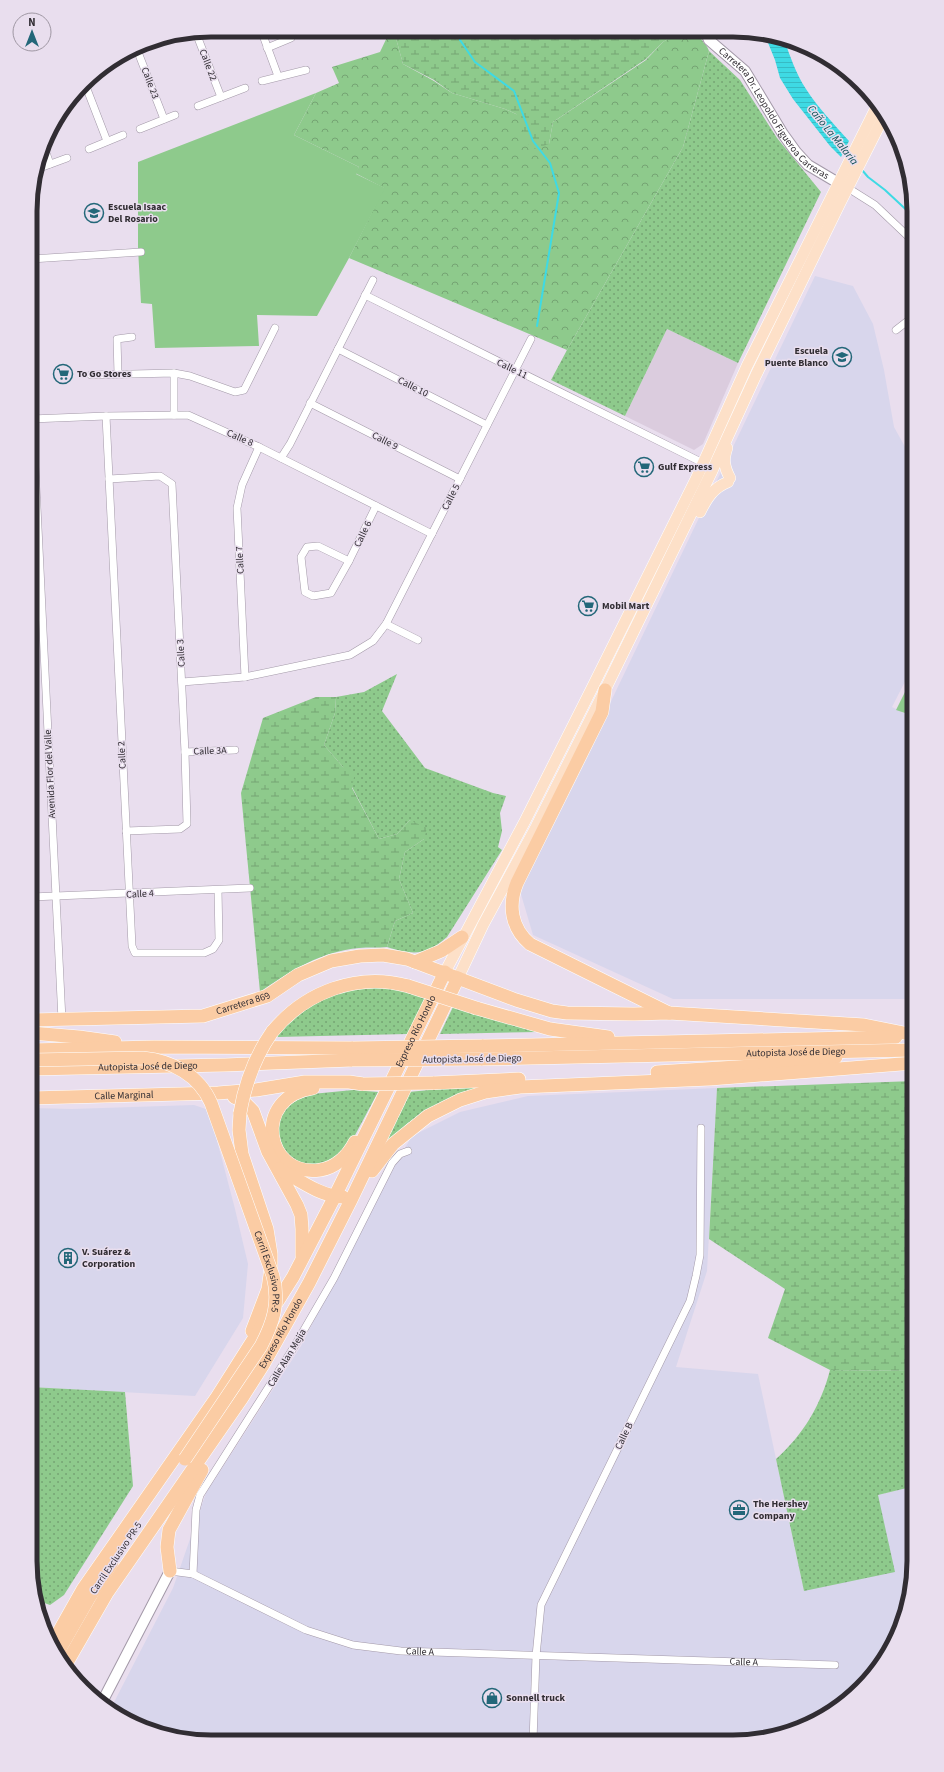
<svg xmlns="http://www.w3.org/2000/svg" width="944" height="1772" viewBox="0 0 944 1772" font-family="'Source Sans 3',sans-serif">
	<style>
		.industrial { fill: #d8d6ec }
		.medical { fill: #dbccde }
		.grass { fill: url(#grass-dots) }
		.forest { fill: url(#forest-crowns) }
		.wetland { fill: url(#wetland-marsh) }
		.park { fill: #8eca8c }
		.water { fill: url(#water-rules) }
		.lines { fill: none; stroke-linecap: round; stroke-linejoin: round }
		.stream { stroke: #3edae4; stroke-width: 2 }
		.street-casing { stroke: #a399a8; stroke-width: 8 }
		.secondary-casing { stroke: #a399a8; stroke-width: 12 }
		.primary-casing { stroke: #fff; stroke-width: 12 }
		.highway-casing { stroke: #fff; stroke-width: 14 }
		.street { stroke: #fff; stroke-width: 7 }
		.secondary { stroke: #fff; stroke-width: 10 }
		.primary { stroke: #fde0c8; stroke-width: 11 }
		.highway { stroke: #fbcca4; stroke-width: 13 }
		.highway-bridge-casing { stroke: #fff; stroke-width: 14; stroke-linecap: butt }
		.highway-bridge { stroke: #fbcca4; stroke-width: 13 }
		.labels { text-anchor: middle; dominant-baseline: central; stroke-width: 3; stroke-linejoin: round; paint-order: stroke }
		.street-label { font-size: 10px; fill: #312d33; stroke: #e9deee }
		.poi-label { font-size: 10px; font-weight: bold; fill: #312d33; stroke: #e9deee; text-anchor: start }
		.water-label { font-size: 11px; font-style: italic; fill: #0d4f54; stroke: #e9deee }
		.rim { fill: none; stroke: #312d33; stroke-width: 5 }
	</style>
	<defs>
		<pattern id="grass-dots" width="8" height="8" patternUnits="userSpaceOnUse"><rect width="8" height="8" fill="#8eca8c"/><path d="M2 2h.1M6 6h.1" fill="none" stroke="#75a473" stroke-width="1.8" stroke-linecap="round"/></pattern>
		<pattern id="forest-crowns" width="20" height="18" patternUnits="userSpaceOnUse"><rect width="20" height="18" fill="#8eca8c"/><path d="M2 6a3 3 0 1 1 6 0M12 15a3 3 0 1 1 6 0" fill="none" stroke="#75a473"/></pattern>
		<pattern id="wetland-marsh" width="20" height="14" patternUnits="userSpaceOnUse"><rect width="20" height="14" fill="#8eca8c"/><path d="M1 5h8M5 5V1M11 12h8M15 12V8" fill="none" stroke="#75a473"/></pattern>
		<pattern id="water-rules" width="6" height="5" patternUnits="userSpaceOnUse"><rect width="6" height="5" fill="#3edae4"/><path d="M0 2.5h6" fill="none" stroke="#37bbc4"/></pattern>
	</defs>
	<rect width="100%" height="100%" fill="#e9deee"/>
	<g class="industrial">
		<polygon points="815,276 853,286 873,324 884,370 894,427 914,463 914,664 892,707 914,718 914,999 673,999 533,935 520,891"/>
		<polygon points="717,1088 707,1271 676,1367 758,1374 804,1591 878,1495 911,1487 914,1499 914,1573 900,1630 876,1671 834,1711 791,1732 733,1742 187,1740 142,1728 110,1710 173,1588 206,1493 301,1346 378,1194 412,1136 460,1112 528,1096"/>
		<polygon points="194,1105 209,1110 235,1209 248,1264 243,1318 195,1396 30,1387 31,1108 72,1109"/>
	</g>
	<polygon class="medical" points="667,329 738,363 703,444 694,450 625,416"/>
	<g class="grass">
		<polygon points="709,51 740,80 777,138 821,192 738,363 667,329 625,416 551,380 567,350 683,147"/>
		<path d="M 397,674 L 382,711 L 425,768 L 493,793 L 506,796 L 500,813 L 502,831 L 498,847 L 502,850 L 447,937 C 426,956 413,955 387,947 L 395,921 L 413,913 L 399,879 L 405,852 L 424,839 L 410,820 L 397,834 L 379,839 L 352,787 L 343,767 L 324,745 L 335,713 L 336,697 L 364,692 Z"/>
		<path d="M 371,986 L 402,990 L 426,998 L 407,1034 L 277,1037 C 282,1030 287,1022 293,1017 C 316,998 341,990 371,986 Z"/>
		<polygon points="453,1007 538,1032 440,1034"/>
		<polygon points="478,1085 479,1089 443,1101 408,1123 385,1144 383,1143 409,1092"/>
		<polygon points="353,1090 378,1092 354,1137 345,1150 331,1160 314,1165 297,1163 286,1155 277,1131 279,1119 290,1103 312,1094"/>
		<path d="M 830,1370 L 914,1371 L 914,1499 L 911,1487 L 878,1495 L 895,1572 L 804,1591 L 776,1459 C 803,1435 821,1405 830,1370 Z"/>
		<polygon points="30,1387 125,1392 133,1486 64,1595 50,1605 36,1600 30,1561"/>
	</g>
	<path class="forest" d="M 390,31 L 394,31 L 403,64 L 434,81 L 452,93 L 505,109 L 516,114 L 549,144 L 553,122 L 646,60 L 663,42 L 677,33 L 699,33 C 700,41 707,44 709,51 L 683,147 L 567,350 L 349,258 L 384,188 L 355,173 L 359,167 L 294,135 L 316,93 L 339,83 L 332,67 L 380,52 Z"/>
	<g class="wetland">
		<polygon points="394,31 677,33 663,42 646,59 553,122 549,144 531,150 516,114 505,109 452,93 434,80 403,64"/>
		<path d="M 316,697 L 336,697 L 335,713 L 324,745 L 343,767 L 355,772 L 352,788 L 379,839 L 397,834 L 410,820 L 427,828 L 424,839 L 405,852 L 399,879 L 413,913 L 395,921 L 387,947 C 378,948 368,947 359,948 C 322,951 290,971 260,992 L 241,793 L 263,718 Z"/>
		<polygon points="914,1081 914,1371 830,1370 768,1338 785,1289 709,1239 717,1088"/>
	</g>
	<g class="park">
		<polygon points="316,93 294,135 359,167 356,174 385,188 349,258 317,316 257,315 259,346 155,348 152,304 141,303 138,248 138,162"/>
		<polygon points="914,674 914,716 896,710"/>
	</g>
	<path class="water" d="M 764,33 L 784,39 C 790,56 796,74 806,89 C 818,108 834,124 849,141 L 841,157 L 830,146 L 793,99 L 780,78 L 775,60 Z"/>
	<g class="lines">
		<g class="stream">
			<polyline points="459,32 460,40 475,62 514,91 533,141 550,163 559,193 537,326"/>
			<polyline points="862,170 868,177 885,190 914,217"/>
		</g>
		<defs>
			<g id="street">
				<polyline points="261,30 278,76"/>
				<polyline points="196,33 221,97"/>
				<polyline points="136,47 164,119"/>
				<polyline points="267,48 291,38"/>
				<polyline points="262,81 306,70"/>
				<polyline points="85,84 107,141"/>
				<polyline points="198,106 245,88"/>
				<polyline points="140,129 175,115"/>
				<polyline points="44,147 50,164"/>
				<polyline points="89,149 123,135"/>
				<polyline points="37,169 67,158"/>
				<polyline points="848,188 875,205 914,242"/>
				<polyline points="31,259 141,252"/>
				<polyline points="365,295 705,464"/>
				<polyline points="896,330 914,316"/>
				<polyline points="338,349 487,425"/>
				<polyline points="118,374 117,339 132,337"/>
				<polyline points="91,375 174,373 190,376 235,392 244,390 275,328"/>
				<polyline points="31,384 62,1020"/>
				<polyline points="310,403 460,479"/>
				<polyline points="174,415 174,373"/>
				<polyline points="106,416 132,946 135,953 204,953 213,949 219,940 218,890"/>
				<polyline points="31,419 106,416 188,415 259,447 432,534"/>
				<polyline points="281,458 290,444 373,280"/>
				<polyline points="109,479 160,476 172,484 185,752 187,824 180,829 126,831"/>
				<polygon points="318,546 349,561 331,593 313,596 305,592 301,557 307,547"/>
				<polyline points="349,561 376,506"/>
				<polyline points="386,624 418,640"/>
				<polyline points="245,677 237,508 242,485 259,447"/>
				<polyline points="182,682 245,677 350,655 373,641 386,624 531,339"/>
				<polyline points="185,752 235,750"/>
				<polyline points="31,897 250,888"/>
				<path id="s1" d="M 170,1571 L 193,1574 L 306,1630 L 353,1645 L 401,1651 L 835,1665"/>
				<polyline points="193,1574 196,1510 200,1495 294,1347 334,1278 392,1163 400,1154 408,1151"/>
				<polyline points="533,1741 536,1656 541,1605 690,1301 696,1276 700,1255 701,1128"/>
			</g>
			<g id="secondary">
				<path id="s2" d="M 706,33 L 709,40 L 745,71 L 783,134 L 796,152 L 808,165 L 845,187"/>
				<polyline points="101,1704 170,1571"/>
			</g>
			<g id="primary">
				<path d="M 727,448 C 723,459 724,467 730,478"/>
				<path d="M 700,512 C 707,498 713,488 728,482"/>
				<polyline points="445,972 525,821 593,686 696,479 747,366 878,104"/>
				<polyline points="458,978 483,925 536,827 605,690 712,471 756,375 840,203 885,114"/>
			</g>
			<g id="highway">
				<path d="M 605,690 L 602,712 L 517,883 C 508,905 511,928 530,944 L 669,1013"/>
				<polyline points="415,962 441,951 462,937"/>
				<polyline points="476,1008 550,1029 608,1037"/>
				<path id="s3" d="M 31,1020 L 203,1016 L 267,996 L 298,975 L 331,961 L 360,956 L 383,955 L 407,959 L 516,1000 L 552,1011 L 567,1013 L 634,1014 L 669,1013 L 864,1025 L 914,1035"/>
				<path d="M 272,1032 C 305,992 357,972 408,986"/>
				<polyline points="31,1033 79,1037 115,1042"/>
				<polyline points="482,1046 896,1037"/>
				<polyline points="31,1050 154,1047 353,1048"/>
				<path id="s4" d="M 481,1059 L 914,1050"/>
				<path id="s5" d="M 31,1069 L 225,1065 L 352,1060"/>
				<polyline points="657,1072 815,1062 836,1057"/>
				<polyline points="433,1083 519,1079"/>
				<path d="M 313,1088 C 251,1097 265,1178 320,1170 C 335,1168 348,1156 355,1142"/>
				<polyline points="234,1097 243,1101 253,1111 268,1152 297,1205 301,1215 302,1229 302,1256"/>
				<path id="s6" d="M 31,1098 L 218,1093 L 256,1090 L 305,1082 L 349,1082 L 363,1084"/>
				<polyline points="240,1113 239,1130 242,1154 267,1229 271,1254 271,1268 268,1289 252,1331"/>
				<path d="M 279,1169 C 298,1179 319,1196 343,1197"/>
				<polyline points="372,1171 393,1144 428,1116 460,1100 485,1092 520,1087 710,1079 914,1063"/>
				<polyline points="170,1571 167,1547 169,1530 202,1470"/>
				<path id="s7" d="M 52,1644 L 83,1589 L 217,1397 L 293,1277 L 335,1196 L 445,972"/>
				<polyline points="57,1654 89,1598 112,1563"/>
				<path id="s8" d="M 65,1666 L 107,1593 L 242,1398 L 263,1365 L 309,1283 L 351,1200 L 458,978"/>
			</g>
		</defs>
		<use href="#street" class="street-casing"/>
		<use href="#secondary" class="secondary-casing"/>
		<use href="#primary" class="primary-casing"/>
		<use href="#highway" class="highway-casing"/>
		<use href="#street" class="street"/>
		<use href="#secondary" class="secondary"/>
		<use href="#primary" class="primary"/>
		<use href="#highway" class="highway"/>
		<defs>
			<g id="highway-bridge">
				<polyline points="408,986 476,1008"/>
				<polyline points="353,1048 482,1046"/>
				<path id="s9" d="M 31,1060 L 143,1058 C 172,1061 199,1075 211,1103 L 273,1276 C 280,1303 273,1323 261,1346 L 185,1459"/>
				<polyline points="352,1060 481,1059"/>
				<polyline points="363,1084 433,1083"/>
				<path d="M 240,1113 C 245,1083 254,1058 272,1032"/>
			</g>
		</defs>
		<use href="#highway-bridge" class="highway-bridge-casing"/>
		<use href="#highway-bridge" class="highway-bridge"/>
	</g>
	<defs>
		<symbol id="school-ring" viewBox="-11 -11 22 22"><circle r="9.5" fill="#e9deee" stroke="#236779" stroke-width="1.5"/><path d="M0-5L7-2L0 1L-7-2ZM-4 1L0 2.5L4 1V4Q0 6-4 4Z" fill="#236779"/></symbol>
		<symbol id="supermarket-ring" viewBox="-11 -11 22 22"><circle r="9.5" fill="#e9deee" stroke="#236779" stroke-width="1.5"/><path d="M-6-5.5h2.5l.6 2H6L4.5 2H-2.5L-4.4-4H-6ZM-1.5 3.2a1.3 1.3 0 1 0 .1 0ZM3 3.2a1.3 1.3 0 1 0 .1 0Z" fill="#236779"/></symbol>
		<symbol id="building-ring" viewBox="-11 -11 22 22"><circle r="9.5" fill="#e9deee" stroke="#236779" stroke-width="1.5"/><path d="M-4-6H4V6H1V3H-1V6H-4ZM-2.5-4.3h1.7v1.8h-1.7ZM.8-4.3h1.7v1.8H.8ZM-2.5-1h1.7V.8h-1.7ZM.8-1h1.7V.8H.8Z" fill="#236779"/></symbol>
		<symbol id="office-ring" viewBox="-11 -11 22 22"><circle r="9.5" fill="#e9deee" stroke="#236779" stroke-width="1.5"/><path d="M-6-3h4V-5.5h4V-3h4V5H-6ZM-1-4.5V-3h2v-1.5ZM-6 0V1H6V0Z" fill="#236779"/></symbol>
		<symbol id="shop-ring" viewBox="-11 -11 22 22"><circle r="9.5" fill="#e9deee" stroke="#236779" stroke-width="1.5"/><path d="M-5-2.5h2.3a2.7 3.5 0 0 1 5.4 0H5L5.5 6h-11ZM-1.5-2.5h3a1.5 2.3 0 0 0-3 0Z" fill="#236779"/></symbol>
	</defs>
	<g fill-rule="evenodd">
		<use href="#school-ring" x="83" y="202" width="22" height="22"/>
		<use href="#school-ring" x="831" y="346" width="22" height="22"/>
		<use href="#supermarket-ring" x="52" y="363" width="22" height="22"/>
		<use href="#supermarket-ring" x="633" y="456" width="22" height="22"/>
		<use href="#supermarket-ring" x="577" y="595" width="22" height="22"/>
		<use href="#building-ring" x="57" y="1247" width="22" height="22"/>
		<use href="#office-ring" x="728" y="1499" width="22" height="22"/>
		<use href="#shop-ring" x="481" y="1687" width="22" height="22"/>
	</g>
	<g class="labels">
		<g class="street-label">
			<text transform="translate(208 65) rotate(69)">Calle 22</text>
			<text transform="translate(150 83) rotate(69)">Calle 23</text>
			<text stroke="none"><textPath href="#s2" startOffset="107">Carretera Dr. Leopoldo Figueroa Carreras</textPath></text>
			<text transform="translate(512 369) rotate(26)">Calle 11</text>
			<text transform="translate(413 387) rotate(27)">Calle 10</text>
			<text transform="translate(240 438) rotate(24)">Calle 8</text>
			<text transform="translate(385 441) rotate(27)">Calle 9</text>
			<text transform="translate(451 497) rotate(-63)">Calle 5</text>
			<text transform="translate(363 534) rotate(-64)">Calle 6</text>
			<text transform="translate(240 560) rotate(-93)">Calle 7</text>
			<text transform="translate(181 653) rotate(-93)">Calle 3</text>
			<text transform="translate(210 751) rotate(-2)">Calle 3A</text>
			<text transform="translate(122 755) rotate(-93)">Calle 2</text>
			<text transform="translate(50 774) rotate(-93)">Avenida Flor del Valle</text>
			<text transform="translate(140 894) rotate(-3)">Calle 4</text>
			<text stroke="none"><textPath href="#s3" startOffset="214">Carretera 869</textPath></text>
			<text stroke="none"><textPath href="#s7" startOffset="714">Expreso Río Hondo</textPath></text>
			<text stroke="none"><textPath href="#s4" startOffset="315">Autopista José de Diego</textPath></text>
			<text transform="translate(472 1059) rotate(-1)">Autopista José de Diego</text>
			<text stroke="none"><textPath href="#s5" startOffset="117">Autopista José de Diego</textPath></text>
			<text stroke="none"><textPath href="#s6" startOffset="93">Calle Marginal</textPath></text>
			<text stroke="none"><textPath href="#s9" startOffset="376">Carril Exclusivo PR-5</textPath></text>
			<text stroke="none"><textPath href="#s8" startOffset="397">Expreso Río Hondo</textPath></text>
			<text transform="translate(287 1358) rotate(-59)">Calle Alan Mejía</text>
			<text transform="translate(624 1436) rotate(-64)">Calle B</text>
			<text transform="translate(116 1558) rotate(-56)">Carril Exclusivo PR-5</text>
			<text stroke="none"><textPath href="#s1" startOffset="266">Calle A</textPath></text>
			<text stroke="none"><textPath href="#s1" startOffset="590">Calle A</textPath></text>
		</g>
		<g class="poi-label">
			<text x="108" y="207">Escuela Isaac<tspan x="108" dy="12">Del Rosario</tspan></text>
			<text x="828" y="351" text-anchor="end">Escuela<tspan x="828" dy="12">Puente Blanco</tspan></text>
			<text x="77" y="374">To Go Stores</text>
			<text x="658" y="467">Gulf Express</text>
			<text x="602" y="606">Mobil Mart</text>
			<text x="82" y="1252">V. Suárez &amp;<tspan x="82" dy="12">Corporation</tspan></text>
			<text x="753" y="1504">The Hershey<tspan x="753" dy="12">Company</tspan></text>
			<text x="506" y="1698">Sonnell truck</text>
		</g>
		<g class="water-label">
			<text transform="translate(833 135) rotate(51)">Caño La Malaria</text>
		</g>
	</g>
	<path d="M0 0H944V1772H0ZM211 37H733A174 174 0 0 1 907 211V1561A174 174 0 0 1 733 1735H211A174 174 0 0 1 37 1561V211A174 174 0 0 1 211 37Z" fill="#e9deee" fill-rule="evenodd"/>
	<path class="rim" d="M211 37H733A174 174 0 0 1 907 211V1561A174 174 0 0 1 733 1735H211A174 174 0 0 1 37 1561V211A174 174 0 0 1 211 37Z"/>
	<g transform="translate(32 32)"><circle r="19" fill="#e9deee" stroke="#9f97a3"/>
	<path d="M0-3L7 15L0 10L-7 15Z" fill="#236779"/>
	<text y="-6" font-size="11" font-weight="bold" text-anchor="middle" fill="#312d33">N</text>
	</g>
</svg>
